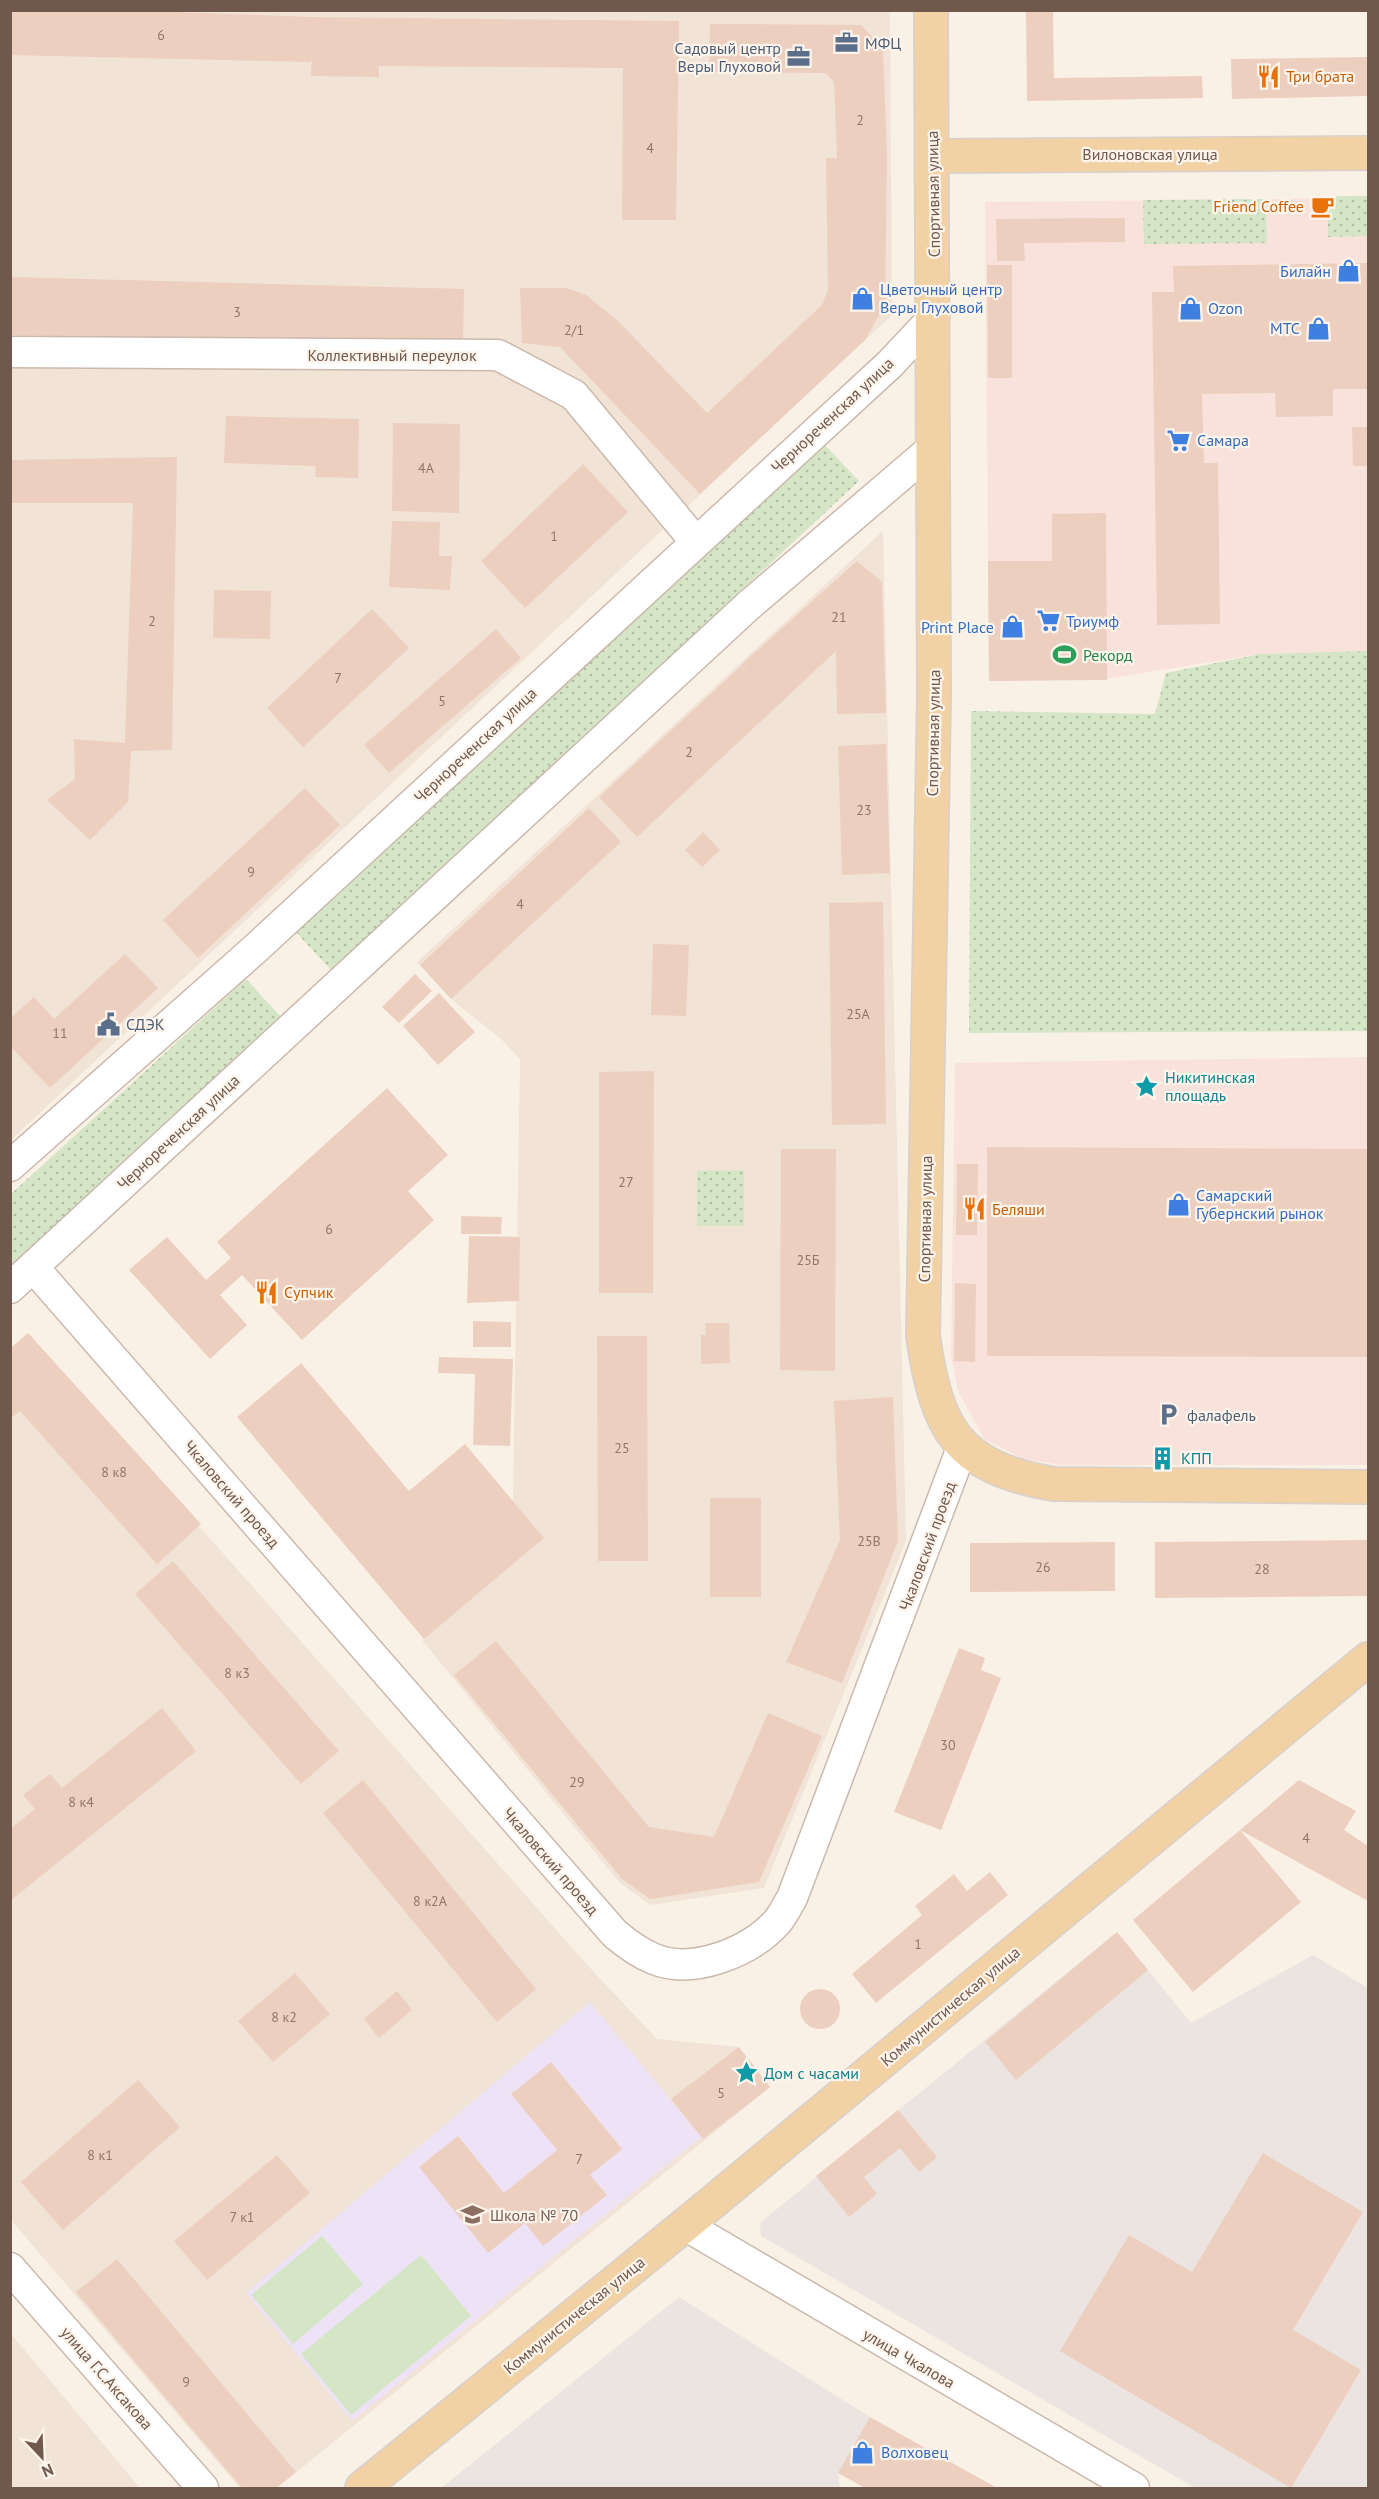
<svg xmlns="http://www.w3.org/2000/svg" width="1379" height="2499" viewBox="0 0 1379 2499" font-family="'PT Sans',sans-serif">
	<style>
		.residential { fill: #f1e3d5 }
		.commercial { fill: #f9e2db }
		.industrial { fill: #ebe4e0 }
		.education { fill: #eee3f6 }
		.green { fill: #d5e6c6 }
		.park { fill: url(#park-dots) }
		.building { fill: #edcfc0 }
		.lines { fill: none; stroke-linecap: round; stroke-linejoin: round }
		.minor-casing { stroke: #cbb9ad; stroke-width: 33 }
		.major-casing { stroke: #d7d0cd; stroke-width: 36 }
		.minor { stroke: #fff; stroke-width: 30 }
		.major { stroke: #f2d1a5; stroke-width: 33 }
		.labels { text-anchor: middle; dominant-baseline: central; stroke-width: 4.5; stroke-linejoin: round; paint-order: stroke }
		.number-label { font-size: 14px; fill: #90766a }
		.service-label { font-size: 16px; fill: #4e5e75; stroke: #fdf5ec; text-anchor: start }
		.food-label { font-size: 16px; fill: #c56008; stroke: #fdf5ec; text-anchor: start }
		.street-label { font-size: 16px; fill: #71584d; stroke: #fdf5ec }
		.shop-label { font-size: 16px; fill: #366cbe; stroke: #fdf5ec; text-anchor: start }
		.leisure-label { font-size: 16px; fill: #27864d; stroke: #fdf5ec; text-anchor: start }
		.culture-label { font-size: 16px; fill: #0d838f; stroke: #fdf5ec; text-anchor: start }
		.education-label { font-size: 16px; fill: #785e54; stroke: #fdf5ec; text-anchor: start }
	</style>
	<defs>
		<pattern id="park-dots" width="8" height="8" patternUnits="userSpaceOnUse" patternTransform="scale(1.5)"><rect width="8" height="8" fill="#d5e6c6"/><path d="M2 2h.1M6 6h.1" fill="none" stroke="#b1bda3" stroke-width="1.8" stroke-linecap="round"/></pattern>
	</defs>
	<rect width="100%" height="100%" fill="#faf1e6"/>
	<g class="residential">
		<polygon points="11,11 890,11 892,315 11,1140"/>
		<polygon points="883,531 906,1541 764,1888 650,1905 619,1882 422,1640 543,1538 513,1502 520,1059 500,1038 453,1001 417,962"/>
		<polygon points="28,1333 591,1969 657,2039 739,2047 770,2087 277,2488 240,2488 11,2220 10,1349"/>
		<polygon points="11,2334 140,2488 11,2488"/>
	</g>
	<g class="commercial">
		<polygon points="1368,198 1368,651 1260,654 1106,679 989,681 985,202"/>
		<polygon points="1368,1057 1368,1465 1061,1465 1024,1459 984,1439 958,1391 951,1356 955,1063"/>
	</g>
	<g class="industrial">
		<polygon points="1117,1932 1191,2023 1313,1955 1368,1988 1368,2488 1195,2488 761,2236 760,2223"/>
		<polygon points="679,2297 870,2417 838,2474 840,2488 441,2488"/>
	</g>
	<polygon class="education" points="590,2002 701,2137 352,2421 246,2293"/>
	<g class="green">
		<polygon points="322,2236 363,2284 293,2344 251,2295"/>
		<polygon points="421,2255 471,2316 351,2415 301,2354"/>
	</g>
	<g class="park">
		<polygon points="1328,196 1368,196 1368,236 1328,237"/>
		<polygon points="1266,199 1267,243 1144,244 1143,200"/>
		<polygon points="819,439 859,481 332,971 293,929"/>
		<polygon points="1368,651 1368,1031 969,1033 971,711 1155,714 1166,673 1260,654"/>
		<polygon points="246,979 282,1018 11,1267 11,1194"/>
		<polygon points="744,1170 744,1226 697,1226 697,1171"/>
	</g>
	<g class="building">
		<polygon points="10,10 121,10 312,17 679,21 676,220 622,220 623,68 379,66 379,77 311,76 312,54 311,62 10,55"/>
		<polygon points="1026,10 1053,10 1054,78 1202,76 1203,98 1027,101"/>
		<polygon points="710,24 861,25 883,49 887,157 885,304 865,340 700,494 560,347 522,343 520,288 567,288 586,295 617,320 707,413 822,305 828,290 826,158 837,158 834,82 826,73 709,72"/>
		<polygon points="1368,57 1368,96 1232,99 1231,59"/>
		<polygon points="1125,218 1125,242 1024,243 1025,261 997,261 996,219"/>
		<polygon points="1368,263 1368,389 1333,389 1333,416 1276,417 1275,393 1202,394 1204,463 1218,463 1220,624 1157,625 1152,292 1174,292 1173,266"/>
		<polygon points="987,265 1012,265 1012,378 988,378"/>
		<polygon points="10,277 464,289 463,345 10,335"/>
		<polygon points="226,416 359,419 358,478 315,477 316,466 224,463"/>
		<polygon points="393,423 460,424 459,513 392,511"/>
		<polygon points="1352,427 1368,427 1368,466 1353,466"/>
		<polygon points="177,457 172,750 131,751 128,802 90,840 47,800 75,779 74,739 125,743 133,503 10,503 10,460"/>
		<polygon points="583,464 628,512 525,608 481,561"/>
		<polygon points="1106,513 1107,680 989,681 988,561 1052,561 1052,514"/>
		<polygon points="392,521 440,522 439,556 452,556 450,590 389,587"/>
		<polygon points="857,561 882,582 886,713 837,714 836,651 637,837 599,797 741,666 757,682 741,665"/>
		<polygon points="214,590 271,591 270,639 213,638"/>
		<polygon points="372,609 409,648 303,747 267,708"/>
		<polygon points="496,629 521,658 389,773 364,745"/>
		<polygon points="886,744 890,873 842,875 838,746"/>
		<polygon points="305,788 340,825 198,958 163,920"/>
		<polygon points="589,808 621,842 451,999 420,965"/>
		<polygon points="703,832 720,850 702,867 685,850"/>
		<polygon points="883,902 886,1124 832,1125 829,903"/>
		<polygon points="653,944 689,945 686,1016 651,1015"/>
		<polygon points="125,954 158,988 50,1088 10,1046 10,1019 34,997 54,1019"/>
		<polygon points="415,974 432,991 399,1023 382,1007"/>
		<polygon points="439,993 475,1032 438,1065 403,1026"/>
		<polygon points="654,1071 653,1293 599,1293 599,1072"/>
		<polygon points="387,1088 448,1155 408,1191 434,1220 302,1340 242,1275 220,1295 247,1325 210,1359 129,1270 167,1237 206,1280 231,1258 217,1242"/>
		<polygon points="987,1147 1368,1149 1368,1357 987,1356"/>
		<polygon points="781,1149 836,1149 835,1371 780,1370"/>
		<polygon points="957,1164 978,1164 977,1235 956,1235"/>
		<polygon points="461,1216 502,1217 501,1234 461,1234"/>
		<polygon points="469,1236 520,1237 519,1301 467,1303"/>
		<polygon points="955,1283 976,1284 975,1362 954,1361"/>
		<polygon points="473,1321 511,1322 511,1347 473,1347"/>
		<polygon points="705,1323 729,1323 730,1363 701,1364 701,1335 706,1335"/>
		<polygon points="28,1333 201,1524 157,1564 20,1411 10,1419 10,1349"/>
		<polygon points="597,1336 647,1336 648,1561 598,1561"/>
		<polygon points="439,1357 513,1359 510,1446 473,1445 475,1374 438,1373"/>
		<polygon points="301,1363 409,1491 465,1444 544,1538 424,1639 237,1417"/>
		<polygon points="893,1397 898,1541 842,1683 786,1662 840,1540 834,1401"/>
		<polygon points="1170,1453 1170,1462 1156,1462 1156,1454"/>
		<rect x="710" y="1498" width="51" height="99"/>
		<polygon points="1368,1540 1368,1596 1155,1598 1155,1542"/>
		<polygon points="1115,1542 1115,1591 970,1592 970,1543"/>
		<polygon points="173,1561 339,1751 301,1784 135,1594"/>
		<polygon points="496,1641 649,1827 714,1837 768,1713 822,1736 759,1882 650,1899 622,1879 454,1675"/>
		<polygon points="959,1648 985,1658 981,1670 1001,1678 941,1830 894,1812"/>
		<polygon points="162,1708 196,1751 10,1901 10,1829 35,1809 23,1795 50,1774 62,1788"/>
		<polygon points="363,1780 536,1989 497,2022 323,1813"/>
		<polygon points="1299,1780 1356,1811 1344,1830 1368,1846 1368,1901 1240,1830 1301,1902 1193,1992 1133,1920 1240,1830"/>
		<polygon points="990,1872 1008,1895 876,2003 852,1974 922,1915 915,1906 954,1874 967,1891"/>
		<polygon points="1117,1932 1148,1970 1016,2080 985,2042"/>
		<polygon points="295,1973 330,2014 273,2062 238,2021"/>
		<circle cx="820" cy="2009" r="20"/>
		<polygon points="397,1991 412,2010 379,2038 364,2019"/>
		<polygon points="739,2047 770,2087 703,2139 671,2099"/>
		<polygon points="551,2062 622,2149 590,2175 607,2195 543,2246 525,2223 488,2253 419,2167 458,2136 504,2193 557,2150 511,2094"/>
		<polygon points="138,2080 180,2127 63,2230 21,2182"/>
		<polygon points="898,2110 937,2157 919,2172 900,2148 864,2177 877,2194 849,2217 816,2176"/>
		<polygon points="1263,2153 1363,2212 1293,2330 1361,2370 1291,2488 1060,2351 1129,2235 1192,2272"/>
		<polygon points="277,2155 310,2193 207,2280 174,2241"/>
		<polygon points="117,2259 296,2472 276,2488 242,2488 76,2292"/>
		<polygon points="870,2417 997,2488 865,2488 838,2473"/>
	</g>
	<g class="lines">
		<defs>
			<g id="minor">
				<polyline points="10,352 498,355 574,395 695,541"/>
				<polyline points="10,1166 254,950 890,364 934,317"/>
				<path d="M 33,1267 L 615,1934 C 627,1944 639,1953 654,1959 C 693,1975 750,1952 777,1922 C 783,1915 787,1906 792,1898 L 962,1448"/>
				<polyline points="10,1288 748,606 934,447"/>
				<polyline points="685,2225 1134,2488"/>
				<polyline points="10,2268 203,2488"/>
			</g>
			<g id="major">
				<path d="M 931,10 L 934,696 L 923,1336 C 937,1431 957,1467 1054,1484 L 1368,1487"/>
				<polyline points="933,156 1368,153"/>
				<polyline points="362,2488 685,2225 1368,1659"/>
			</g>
		</defs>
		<use href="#minor" class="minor-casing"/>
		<use href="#major" class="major-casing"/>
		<use href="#minor" class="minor"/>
		<use href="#major" class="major"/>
	</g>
	<defs>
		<symbol id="office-bare" viewBox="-9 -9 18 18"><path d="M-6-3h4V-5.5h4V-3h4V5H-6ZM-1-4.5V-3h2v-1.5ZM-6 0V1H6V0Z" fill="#5c6f8a" stroke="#fdf5ec" stroke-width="2.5" paint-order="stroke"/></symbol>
		<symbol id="restaurant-bare" viewBox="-9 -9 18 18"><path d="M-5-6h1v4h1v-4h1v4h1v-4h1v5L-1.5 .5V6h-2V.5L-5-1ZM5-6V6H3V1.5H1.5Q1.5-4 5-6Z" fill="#e8710a" stroke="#fdf5ec" stroke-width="2.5" paint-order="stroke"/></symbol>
		<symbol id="cafe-bare" viewBox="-9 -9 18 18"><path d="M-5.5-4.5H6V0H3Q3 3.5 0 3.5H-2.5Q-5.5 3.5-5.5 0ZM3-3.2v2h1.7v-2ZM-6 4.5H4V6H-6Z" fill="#e8710a" stroke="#fdf5ec" stroke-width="2.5" paint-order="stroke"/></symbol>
		<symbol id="shop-bare" viewBox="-9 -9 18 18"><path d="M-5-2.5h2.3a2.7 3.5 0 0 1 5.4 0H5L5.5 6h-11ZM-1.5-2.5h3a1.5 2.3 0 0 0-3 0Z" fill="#3f7fe0" stroke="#fdf5ec" stroke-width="2.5" paint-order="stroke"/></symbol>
		<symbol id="supermarket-bare" viewBox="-9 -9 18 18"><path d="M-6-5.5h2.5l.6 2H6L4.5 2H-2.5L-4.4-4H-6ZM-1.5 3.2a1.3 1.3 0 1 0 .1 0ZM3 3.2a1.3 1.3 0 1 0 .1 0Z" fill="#3f7fe0" stroke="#fdf5ec" stroke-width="2.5" paint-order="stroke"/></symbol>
		<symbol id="stadium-bare" viewBox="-9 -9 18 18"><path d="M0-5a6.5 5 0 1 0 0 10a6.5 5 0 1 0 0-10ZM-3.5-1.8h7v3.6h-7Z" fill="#2e9e5b" stroke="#fdf5ec" stroke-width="2.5" paint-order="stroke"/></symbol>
		<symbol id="civic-bare" viewBox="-9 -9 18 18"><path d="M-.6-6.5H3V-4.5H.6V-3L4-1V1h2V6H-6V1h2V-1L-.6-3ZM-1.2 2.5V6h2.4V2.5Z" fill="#5c6f8a" stroke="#fdf5ec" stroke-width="2.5" paint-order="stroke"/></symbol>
		<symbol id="sight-bare" viewBox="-9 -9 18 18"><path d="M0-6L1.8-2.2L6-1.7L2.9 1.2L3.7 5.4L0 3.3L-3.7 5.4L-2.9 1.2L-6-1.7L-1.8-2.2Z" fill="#0f9aa8" stroke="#fdf5ec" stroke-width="2.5" paint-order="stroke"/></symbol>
		<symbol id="parking-bare" viewBox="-9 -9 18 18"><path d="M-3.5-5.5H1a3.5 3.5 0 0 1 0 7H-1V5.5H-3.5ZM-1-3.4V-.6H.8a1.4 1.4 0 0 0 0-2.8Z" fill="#5c6f8a" stroke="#fdf5ec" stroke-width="2.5" paint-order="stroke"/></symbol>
		<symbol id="building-bare" viewBox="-9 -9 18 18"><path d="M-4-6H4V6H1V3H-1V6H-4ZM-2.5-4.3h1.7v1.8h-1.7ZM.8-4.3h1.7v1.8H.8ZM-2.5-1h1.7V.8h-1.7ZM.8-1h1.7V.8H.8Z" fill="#0f9aa8" stroke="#fdf5ec" stroke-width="2.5" paint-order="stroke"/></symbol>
		<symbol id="school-bare" viewBox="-9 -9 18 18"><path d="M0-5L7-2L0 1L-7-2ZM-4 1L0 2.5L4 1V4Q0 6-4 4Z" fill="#8d6e63" stroke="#fdf5ec" stroke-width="2.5" paint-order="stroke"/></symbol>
	</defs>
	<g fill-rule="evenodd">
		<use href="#office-bare" x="830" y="26" width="33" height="33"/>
		<use href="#office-bare" x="782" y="40" width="33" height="33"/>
		<use href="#restaurant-bare" x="1252" y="60" width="33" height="33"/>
		<use href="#cafe-bare" x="1306" y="190" width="33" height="33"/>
		<use href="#shop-bare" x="1332" y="254" width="33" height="33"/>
		<use href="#shop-bare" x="846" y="282" width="33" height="33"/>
		<use href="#shop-bare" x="1174" y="292" width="33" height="33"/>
		<use href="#shop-bare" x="1302" y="312" width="33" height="33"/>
		<use href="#supermarket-bare" x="1162" y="424" width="33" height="33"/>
		<use href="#supermarket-bare" x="1032" y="604" width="33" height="33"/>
		<use href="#shop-bare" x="996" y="610" width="33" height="33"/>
		<use href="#stadium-bare" x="1048" y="638" width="33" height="33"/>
		<use href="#civic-bare" x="92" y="1008" width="33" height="33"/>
		<use href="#sight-bare" x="1130" y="1070" width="33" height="33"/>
		<use href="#shop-bare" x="1162" y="1188" width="33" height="33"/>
		<use href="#restaurant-bare" x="958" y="1192" width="33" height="33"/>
		<use href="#restaurant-bare" x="250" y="1276" width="33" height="33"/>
		<use href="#parking-bare" x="1152" y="1398" width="33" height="33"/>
		<use href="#building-bare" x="1146" y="1442" width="33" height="33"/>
		<use href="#sight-bare" x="730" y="2056" width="33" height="33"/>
		<use href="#school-bare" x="456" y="2198" width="33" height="33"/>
		<use href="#shop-bare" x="846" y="2436" width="33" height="33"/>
	</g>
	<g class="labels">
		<g class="number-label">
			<text x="161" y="35">6</text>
			<text x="860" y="120">2</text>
			<text x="650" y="148">4</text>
			<text x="237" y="312">3</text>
			<text x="574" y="330">2/1</text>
			<text x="426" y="468">4А</text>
			<text x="554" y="536">1</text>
			<text x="839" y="617">21</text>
			<text x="152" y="621">2</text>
			<text x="338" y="678">7</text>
			<text x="442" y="701">5</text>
			<text x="689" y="752">2</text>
			<text x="864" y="810">23</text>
			<text x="251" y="872">9</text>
			<text x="520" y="904">4</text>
			<text x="858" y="1014">25А</text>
			<text x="60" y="1033">11</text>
			<text x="626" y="1182">27</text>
			<text x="329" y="1229">6</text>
			<text x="808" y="1260">25Б</text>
			<text x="622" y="1448">25</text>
			<text x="114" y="1472">8 к8</text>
			<text x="869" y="1541">25В</text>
			<text x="1043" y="1567">26</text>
			<text x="1262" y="1569">28</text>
			<text x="237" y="1673">8 к3</text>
			<text x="948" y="1745">30</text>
			<text x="577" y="1782">29</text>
			<text x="81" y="1802">8 к4</text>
			<text x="1306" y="1838">4</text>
			<text x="430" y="1901">8 к2А</text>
			<text x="918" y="1944">1</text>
			<text x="284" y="2017">8 к2</text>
			<text x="721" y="2093">5</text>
			<text x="100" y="2155">8 к1</text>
			<text x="579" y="2159">7</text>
			<text x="242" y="2217">7 к1</text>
			<text x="186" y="2382">9</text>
		</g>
		<g class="service-label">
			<text x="865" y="43">МФЦ</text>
			<text x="781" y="48" text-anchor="end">Садовый центр<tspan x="781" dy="18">Веры Глуховой</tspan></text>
			<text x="126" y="1024">СДЭК</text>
			<text x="1187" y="1415">фалафель</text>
		</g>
		<g class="food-label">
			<text x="1286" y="76">Три брата</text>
			<text x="1304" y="206" text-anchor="end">Friend Coffee</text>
			<text x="992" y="1209">Беляши</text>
			<text x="284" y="1292">Супчик</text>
		</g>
		<g class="street-label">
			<text x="1150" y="154">Вилоновская улица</text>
			<text transform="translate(933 194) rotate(-91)">Спортивная улица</text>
			<text x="392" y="355">Коллективный переулок</text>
			<text transform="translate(832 415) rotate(-43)">Чернореченская улица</text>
			<text transform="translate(933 733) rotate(-89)">Спортивная улица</text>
			<text transform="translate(475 745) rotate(-43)">Чернореченская улица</text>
			<text transform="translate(178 1132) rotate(-43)">Чернореченская улица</text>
			<text transform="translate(925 1219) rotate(-89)">Спортивная улица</text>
			<text transform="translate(232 1494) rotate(49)">Чкаловский проезд</text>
			<text transform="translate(927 1546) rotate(-70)">Чкаловский проезд</text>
			<text transform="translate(551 1861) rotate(49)">Чкаловский проезд</text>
			<text transform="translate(950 2006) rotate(-40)">Коммунистическая улица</text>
			<text transform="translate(574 2315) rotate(-39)">Коммунистическая улица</text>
			<text transform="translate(909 2358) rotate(30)">улица Чкалова</text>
			<text transform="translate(107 2378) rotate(49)">улица Г.С.Аксакова</text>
		</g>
		<g class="shop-label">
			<text x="1331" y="271" text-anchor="end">Билайн</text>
			<text x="880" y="289">Цветочный центр<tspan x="880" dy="18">Веры Глуховой</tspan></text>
			<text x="1208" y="308">Ozon</text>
			<text x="1300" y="328" text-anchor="end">МТС</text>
			<text x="1197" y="440">Самара</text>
			<text x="1066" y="621">Триумф</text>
			<text x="994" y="627" text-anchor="end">Print Place</text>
			<text x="1196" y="1195">Самарский<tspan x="1196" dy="18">Губернский рынок</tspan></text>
			<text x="881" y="2452">Волховец</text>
		</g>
		<g class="leisure-label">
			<text x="1083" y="655">Рекорд</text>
		</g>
		<g class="culture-label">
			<text x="1165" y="1077">Никитинская<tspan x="1165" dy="18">площадь</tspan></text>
			<text x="1181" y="1458">КПП</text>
			<text x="764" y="2073">Дом с часами</text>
		</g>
		<g class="education-label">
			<text x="490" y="2215">Школа № 70</text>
		</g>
	</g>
	<rect width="1379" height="2499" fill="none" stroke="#71584d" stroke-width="24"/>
	<g transform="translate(42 2457) rotate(157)" stroke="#fdf5ec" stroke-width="4.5" paint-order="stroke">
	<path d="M0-4.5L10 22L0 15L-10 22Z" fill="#71584d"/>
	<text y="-9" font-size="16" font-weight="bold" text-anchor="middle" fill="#71584d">N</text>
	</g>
</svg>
